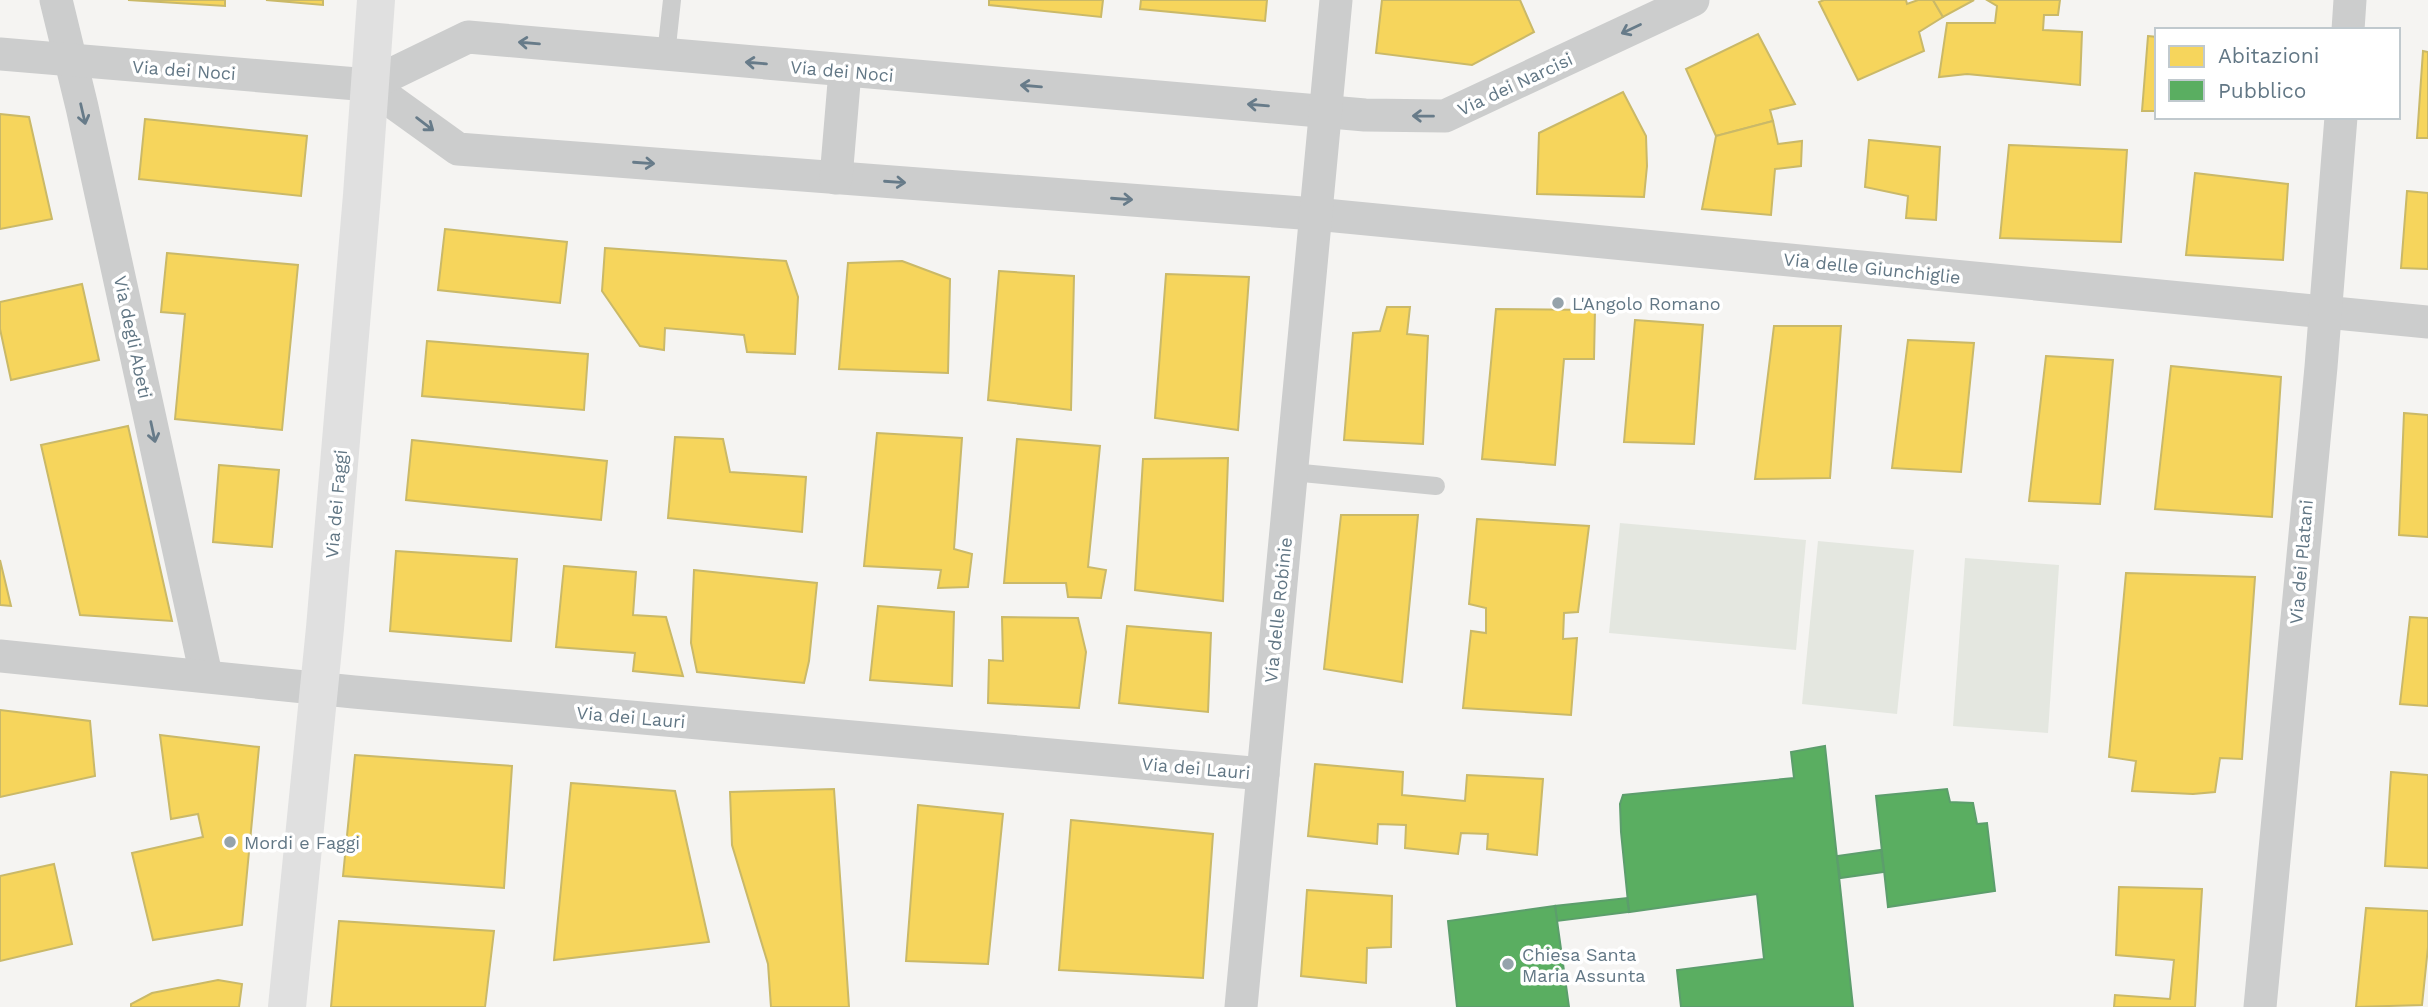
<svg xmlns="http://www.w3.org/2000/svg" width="2428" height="1007" viewBox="0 0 2428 1007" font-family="'Work Sans',sans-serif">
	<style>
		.green { fill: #e4e7e0 }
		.homes { fill: #f6d55c; stroke: #cab968; stroke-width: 2 }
		.public { fill: #5aae61; stroke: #5c9e6c; stroke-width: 2 }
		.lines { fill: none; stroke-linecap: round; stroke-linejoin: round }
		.lane { stroke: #cccdcd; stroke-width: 18 }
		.street { stroke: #cccdcd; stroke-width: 33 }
		.secondary { stroke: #e0e0e0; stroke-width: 38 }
		.oneway { stroke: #677b89 }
		.poi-dot { fill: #95a3ab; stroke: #fff; stroke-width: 2.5 }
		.labels { text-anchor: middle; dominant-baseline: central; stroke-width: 7; stroke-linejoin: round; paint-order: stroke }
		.street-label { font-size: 18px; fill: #627785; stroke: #fff }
		.poi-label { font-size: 18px; fill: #627785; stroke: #fff; text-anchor: start }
	</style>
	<rect width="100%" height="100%" fill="#f5f4f2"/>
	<g class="green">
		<polygon points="1620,523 1806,540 1796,650 1609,633"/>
		<polygon points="1818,541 1914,550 1897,714 1802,704"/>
		<polygon points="1965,558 2059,565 2048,733 1953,726"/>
	</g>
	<g class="homes">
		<polygon points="128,0 225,0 225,6"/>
		<polygon points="266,0 323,0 323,5"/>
		<polygon points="989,0 1103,0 1101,17 989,5"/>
		<polygon points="1141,0 1267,0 1265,21 1140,9"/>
		<polygon points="1382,0 1520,0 1534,32 1472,65 1376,53"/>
		<polygon points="1824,0 1906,0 1907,4 1918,0 1933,0 1943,17 1919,32 1924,51 1858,80 1819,2"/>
		<polygon points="1933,0 1974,0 1943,17"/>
		<polygon points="1987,0 2060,0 2058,15 2044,15 2043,30 2082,32 2080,85 1967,74 1939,77 1947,23 1995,23 1997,6"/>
		<polygon points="1758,34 1795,104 1770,110 1773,121 1716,136 1686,69"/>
		<polygon points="2148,36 2157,37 2157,111 2142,111"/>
		<polygon points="2423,51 2428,52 2428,138 2417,138"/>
		<polygon points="1623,92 1646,136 1647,166 1644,197 1537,194 1539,133"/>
		<polygon points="0,114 29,117 52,219 0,229"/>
		<polygon points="145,119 307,136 301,196 139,179"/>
		<polygon points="1773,121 1778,144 1802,141 1801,166 1775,169 1771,215 1702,209 1716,136"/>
		<polygon points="1869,140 1940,147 1936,220 1906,218 1908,196 1865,187"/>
		<polygon points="2009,145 2127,150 2121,242 2000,238"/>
		<polygon points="2195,173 2288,184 2283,260 2186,255"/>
		<polygon points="2407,191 2428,193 2428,269 2401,268"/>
		<polygon points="445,229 567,242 560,303 438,290"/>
		<polygon points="605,248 786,261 798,297 795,354 747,352 744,335 665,328 664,350 640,346 602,291"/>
		<polygon points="167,253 298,265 282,430 175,419 185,314 161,312"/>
		<polygon points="902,261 950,279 948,373 839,369 848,263"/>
		<polygon points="999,271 1074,276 1071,410 988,400"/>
		<polygon points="1166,274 1249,277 1238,430 1155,418"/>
		<polygon points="82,284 99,360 11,380 0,329 0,302"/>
		<polygon points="1387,307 1410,307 1407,334 1428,336 1423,444 1344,440 1353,333 1380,331"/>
		<polygon points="1496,309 1595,310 1594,359 1564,359 1555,465 1482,459"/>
		<polygon points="1635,320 1703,325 1694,444 1624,442"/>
		<polygon points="1774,326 1841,326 1830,478 1755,479"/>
		<polygon points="1908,340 1974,343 1961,472 1892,468"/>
		<polygon points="427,341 588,354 584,410 422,396"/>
		<polygon points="2046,356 2113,360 2100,504 2029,501"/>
		<polygon points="2171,366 2281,377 2272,517 2155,509"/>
		<polygon points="2404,413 2428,415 2428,537 2399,535"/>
		<polygon points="128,426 172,621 80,615 41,445"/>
		<polygon points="877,433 962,438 954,549 972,554 968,587 938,588 941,570 864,566"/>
		<polygon points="675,437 723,439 730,472 806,477 802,532 668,518"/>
		<polygon points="1017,439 1100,446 1088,567 1106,570 1101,598 1068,597 1066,583 1004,583"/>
		<polygon points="412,440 607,461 601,520 406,500"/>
		<polygon points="1228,458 1223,601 1135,590 1143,459"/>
		<polygon points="219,465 279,470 272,547 213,542"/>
		<polygon points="1341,515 1418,515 1402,682 1324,669"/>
		<polygon points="1477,519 1589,526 1578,612 1564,613 1563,639 1577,638 1571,715 1463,708 1471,631 1486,633 1486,608 1469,604"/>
		<polygon points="396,551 517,559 511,641 390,631"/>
		<polygon points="0,560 11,606 0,605"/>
		<polygon points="564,566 636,572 633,615 666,617 683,676 633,671 635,653 556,647"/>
		<polygon points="694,570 817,583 809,661 804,683 697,672 691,643"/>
		<polygon points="2126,573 2255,577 2242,759 2220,758 2215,792 2193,794 2132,791 2136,761 2109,757"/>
		<polygon points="878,606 954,612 952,686 870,680"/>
		<polygon points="1002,617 1078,618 1086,652 1079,708 988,703 989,660 1003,661"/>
		<polygon points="2410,617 2428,618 2428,706 2400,704"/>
		<polygon points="1127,626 1211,633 1208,712 1119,703"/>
		<polygon points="0,710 90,721 95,776 0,797"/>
		<polygon points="160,735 259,747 242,925 153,940 132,853 203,837 198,814 171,819"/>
		<polygon points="355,755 512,766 504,888 343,876"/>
		<polygon points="1315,764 1403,772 1402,795 1465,801 1467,775 1543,779 1537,855 1487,849 1488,834 1461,833 1458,854 1405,848 1406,825 1378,824 1377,844 1308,836"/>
		<polygon points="2391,772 2428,775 2428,868 2385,866"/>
		<polygon points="571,783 675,791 709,942 554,960"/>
		<polygon points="834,789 849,1007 771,1007 768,964 732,845 730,792"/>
		<polygon points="918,805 1003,814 988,964 906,961"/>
		<polygon points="1071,820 1213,834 1203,978 1059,970"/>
		<polygon points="54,864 72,944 0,961 0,876"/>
		<polygon points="2119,887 2202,889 2195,1007 2114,1007 2115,995 2170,999 2174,960 2116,955"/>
		<polygon points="1307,890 1392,896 1391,947 1367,948 1366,983 1301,976"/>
		<polygon points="2366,908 2428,911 2428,947 2422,1005 2356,1007"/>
		<polygon points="339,921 494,931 485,1007 331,1007"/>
		<polygon points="218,980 242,984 239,1007 131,1007 131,1004 152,993"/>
	</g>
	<g class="public">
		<polygon points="1825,746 1853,1007 1681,1007 1677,970 1764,959 1757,894 1629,912 1621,832 1620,804 1623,795 1794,778 1791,752"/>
		<polygon points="1947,789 1950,802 1973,803 1977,824 1987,823 1995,891 1888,907 1876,796"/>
		<polygon points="1881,850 1884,872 1840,878 1837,856"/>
		<polygon points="1627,898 1629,912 1557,921 1555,906"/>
		<polygon points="1555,906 1569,1007 1457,1007 1448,921"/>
	</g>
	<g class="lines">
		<g class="lane">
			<polyline points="666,55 672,0"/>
			<polyline points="1292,472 1436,486"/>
		</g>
		<g class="street">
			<polyline points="56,0 82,107 206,675"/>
			<polyline points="2348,30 2350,0"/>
			<polyline points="0,54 369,85 458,149 1315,214 2428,322"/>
			<polyline points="369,85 468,37 1365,115 1445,116 1693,0"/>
			<polyline points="836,178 845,71"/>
			<polyline points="0,656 354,692 1263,774"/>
			<polyline points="1241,1007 1336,0"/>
			<polyline points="2260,1007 2321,367 2341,117"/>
		</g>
		<polyline class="secondary" points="287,1007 325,628 362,195 376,0"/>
	</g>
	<defs><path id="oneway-shaft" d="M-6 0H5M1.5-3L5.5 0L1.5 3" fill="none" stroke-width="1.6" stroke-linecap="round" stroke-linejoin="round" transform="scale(1.75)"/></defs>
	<g class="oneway">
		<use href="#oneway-shaft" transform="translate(1631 29) rotate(155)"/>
		<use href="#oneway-shaft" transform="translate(529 43) rotate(-175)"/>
		<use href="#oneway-shaft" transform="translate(756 63) rotate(-175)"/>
		<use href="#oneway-shaft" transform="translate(1031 86) rotate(-175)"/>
		<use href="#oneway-shaft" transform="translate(1258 105) rotate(-175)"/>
		<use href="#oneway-shaft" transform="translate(83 114) rotate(77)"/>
		<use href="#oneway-shaft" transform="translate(1423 116) rotate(-179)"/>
		<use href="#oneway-shaft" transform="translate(425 124) rotate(37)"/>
		<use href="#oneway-shaft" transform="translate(644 163) rotate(4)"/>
		<use href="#oneway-shaft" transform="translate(895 182) rotate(4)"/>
		<use href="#oneway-shaft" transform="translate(1122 199) rotate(4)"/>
		<use href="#oneway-shaft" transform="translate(153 432) rotate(78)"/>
	</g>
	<g class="poi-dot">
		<circle cx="1558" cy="303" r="7"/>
		<circle cx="230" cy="842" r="7"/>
		<circle cx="1508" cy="964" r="7"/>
	</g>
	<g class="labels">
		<g class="street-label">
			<text transform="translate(184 70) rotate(4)">Via dei Noci</text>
			<text transform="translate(842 71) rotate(5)">Via dei Noci</text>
			<text transform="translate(1515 84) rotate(-25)">Via dei Narcisi</text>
			<text transform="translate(1872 268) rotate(6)">Via delle Giunchiglie</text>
			<text transform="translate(133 337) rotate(78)">Via degli Abeti</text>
			<text transform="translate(336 504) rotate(-85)">Via dei Faggi</text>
			<text transform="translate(2301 562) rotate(-85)">Via dei Platani</text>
			<text transform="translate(1278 610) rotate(-84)">Via delle Robinie</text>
			<text transform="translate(631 717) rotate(5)">Via dei Lauri</text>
			<text transform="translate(1196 768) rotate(5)">Via dei Lauri</text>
		</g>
		<g class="poi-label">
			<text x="1572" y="303">L'Angolo Romano</text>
			<text x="244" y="842">Mordi e Faggi</text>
			<text x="1522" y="954">Chiesa Santa<tspan x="1522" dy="21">Maria Assunta</tspan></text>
		</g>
	</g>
	<rect x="2155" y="28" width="245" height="91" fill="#ffffff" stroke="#c0c9ce" stroke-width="2"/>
	<rect x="2169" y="46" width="35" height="21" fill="#f6d55c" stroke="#c0c9ce" stroke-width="2"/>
	<text x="2218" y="63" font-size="21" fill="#627785">Abitazioni</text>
	<rect x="2169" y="80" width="35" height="21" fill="#5aae61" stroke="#c0c9ce" stroke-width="2"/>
	<text x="2218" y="98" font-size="21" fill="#627785">Pubblico</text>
</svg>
